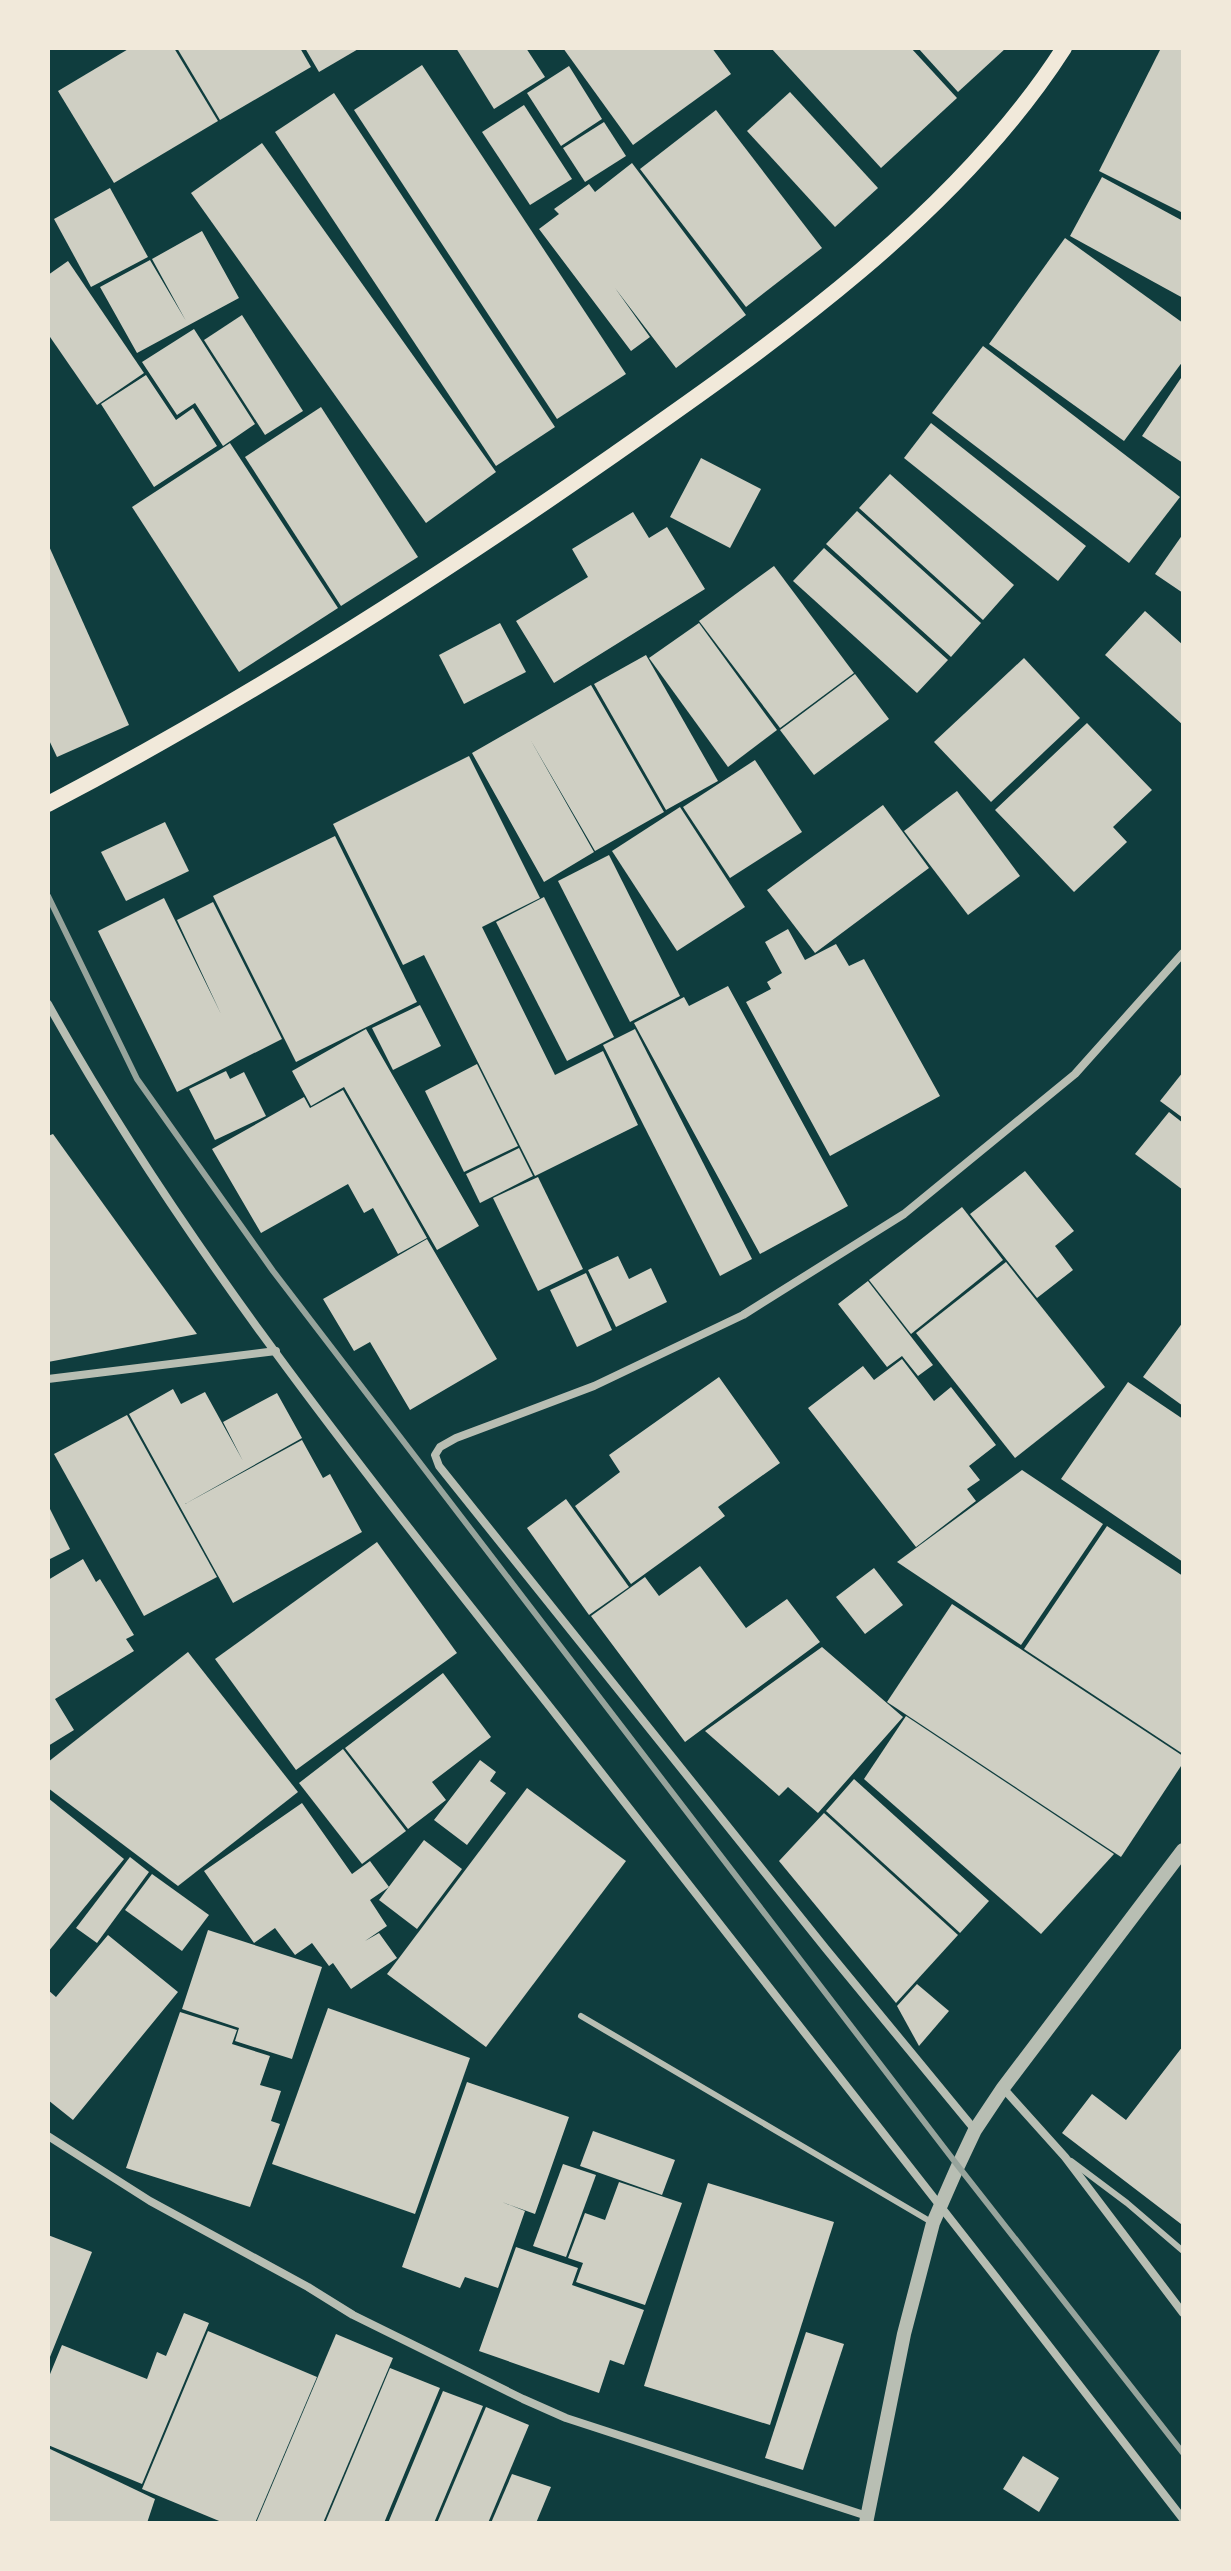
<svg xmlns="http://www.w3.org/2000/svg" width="1231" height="2571" viewBox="0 0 1231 2571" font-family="Signika,sans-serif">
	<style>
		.building { fill: #cfcfc3 }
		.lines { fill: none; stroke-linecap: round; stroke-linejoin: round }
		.service { stroke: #b8beb3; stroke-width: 6 }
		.minor { stroke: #b8beb3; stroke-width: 8 }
		.tertiary { stroke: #b8beb3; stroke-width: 14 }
		.secondary { stroke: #f1e9da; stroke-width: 16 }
		.rail { stroke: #97a49c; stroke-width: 6 }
	</style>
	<rect width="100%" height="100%" fill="#0f3d3e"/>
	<g class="building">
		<polygon points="130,48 174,48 218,121 114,183 58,91"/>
		<polygon points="177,48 300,48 311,67 220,120"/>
		<polygon points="305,48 360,48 319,72"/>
		<polygon points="456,48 526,48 545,77 494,109"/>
		<polygon points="563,48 712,48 731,74 633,145"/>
		<polygon points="771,48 911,48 957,98 881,168"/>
		<polygon points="918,48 1006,48 958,92"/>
		<polygon points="1161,48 1183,48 1183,213 1099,171"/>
		<polygon points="422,65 626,374 557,419 354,110"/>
		<polygon points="569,66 602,119 561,146 527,93"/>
		<polygon points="790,92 878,188 835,227 747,131"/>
		<polygon points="334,93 555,427 496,466 275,132"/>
		<polygon points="524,105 572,179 530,205 482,132"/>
		<polygon points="716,110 822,248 746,307 640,169"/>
		<polygon points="604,122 626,156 585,182 563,148"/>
		<polygon points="262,143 496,472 426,523 191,193"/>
		<polygon points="632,163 746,315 676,368 615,288 650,337 631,351 539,229 559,214 554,209 589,184 595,192"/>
		<polygon points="1102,177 1183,221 1183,298 1070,236"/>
		<polygon points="110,188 148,257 91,287 54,219"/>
		<polygon points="202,231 239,298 137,353 100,287 150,260 186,321 152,259"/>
		<polygon points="1065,238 1183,323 1183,361 1124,441 989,344"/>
		<polygon points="68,261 144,373 97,405 48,334 48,275"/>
		<polygon points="242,315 303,411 265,435 204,340"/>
		<polygon points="194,329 255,424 223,446 195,403 177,415 142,362"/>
		<polygon points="983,346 1180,497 1129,563 932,413"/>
		<polygon points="146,375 176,420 193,408 217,446 154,487 101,404"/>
		<polygon points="1183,375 1183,463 1142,436"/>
		<polygon points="321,407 418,557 341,606 245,457"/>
		<polygon points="931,423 1086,546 1058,581 904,458"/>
		<polygon points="230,443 338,608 239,672 132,507"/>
		<polygon points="701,458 761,489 730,548 670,517"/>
		<polygon points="890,474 1014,585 983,620 859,508"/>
		<polygon points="857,511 981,623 951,657 826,544"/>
		<polygon points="633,512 649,538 667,527 705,589 554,683 516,621 588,577 572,549"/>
		<polygon points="1183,534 1183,593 1155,574"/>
		<polygon points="48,544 129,725 57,757 48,738"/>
		<polygon points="824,548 948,660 917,693 793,581"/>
		<polygon points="774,566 854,673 780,728 699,621"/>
		<polygon points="1145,611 1183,645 1183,725 1105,655"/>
		<polygon points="500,623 526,672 464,704 439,655"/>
		<polygon points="699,623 777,730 728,767 649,658"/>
		<polygon points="646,655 718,781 666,810 594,684"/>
		<polygon points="1024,658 1080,718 991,802 934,742"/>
		<polygon points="855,674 889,719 814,775 780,730"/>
		<polygon points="591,685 664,812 595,851 530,739 594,852 544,882 472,753"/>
		<polygon points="1087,723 1152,790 1113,827 1127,842 1074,892 995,810"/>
		<polygon points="469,756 540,898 482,927 555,1075 603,1051 638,1125 535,1176 424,955 403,965 333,824"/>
		<polygon points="755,760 802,832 730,878 683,807"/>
		<polygon points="957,791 1020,876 968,915 904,831"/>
		<polygon points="883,805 929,868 815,953 767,890"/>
		<polygon points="680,807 745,907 677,951 612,851"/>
		<polygon points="165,822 189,871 126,901 101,852"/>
		<polygon points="335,836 417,1002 296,1062 213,896"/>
		<polygon points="609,855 680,996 630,1022 558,881"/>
		<polygon points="544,897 614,1037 567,1061 496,922"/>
		<polygon points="164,898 221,1014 177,920 213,902 282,1039 177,1092 98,931"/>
		<polygon points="788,929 805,960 836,944 849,966 864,959 940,1096 830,1156 746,1002 771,989 767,982 782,973 765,942"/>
		<polygon points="728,986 848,1206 760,1254 634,1023 684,997 689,1006"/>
		<polygon points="420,1005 441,1046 393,1070 372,1028"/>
		<polygon points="366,1029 479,1226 437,1250 344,1087 311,1106 292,1071"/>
		<polygon points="635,1029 752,1259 720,1276 603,1045"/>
		<polygon points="477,1064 518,1146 464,1172 425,1091"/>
		<polygon points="226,1071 230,1079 244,1072 266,1116 215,1140 189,1089"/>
		<polygon points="1183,1072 1183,1118 1160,1101"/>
		<polygon points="343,1090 427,1238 398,1254 373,1208 364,1213 348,1184 261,1233 212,1149 304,1097 310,1108"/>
		<polygon points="1169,1112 1183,1123 1183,1190 1135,1154"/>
		<polygon points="53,1134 197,1334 48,1362 48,1136"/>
		<polygon points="519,1148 533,1176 480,1203 466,1174"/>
		<polygon points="1025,1171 1074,1231 1055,1246 1073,1270 1037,1298 970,1214"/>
		<polygon points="538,1177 583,1269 538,1291 493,1198"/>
		<polygon points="962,1207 1003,1260 911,1334 869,1280"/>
		<polygon points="427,1239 497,1359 410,1410 370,1342 354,1351 323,1299"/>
		<polygon points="618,1256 629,1279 651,1268 667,1302 616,1327 588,1270"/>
		<polygon points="1006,1262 1105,1387 1015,1458 916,1333"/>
		<polygon points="586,1273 612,1330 577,1347 550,1290"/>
		<polygon points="868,1281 933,1365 918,1376 902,1356 887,1367 838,1304"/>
		<polygon points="1183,1322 1183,1406 1143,1377"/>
		<polygon points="902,1359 934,1401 951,1387 996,1445 969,1466 980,1480 967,1489 976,1501 916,1547 808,1408 863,1366 874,1380"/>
		<polygon points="719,1377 780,1463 718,1507 725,1516 631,1584 575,1506 620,1472 609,1455"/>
		<polygon points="1128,1382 1183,1419 1183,1562 1061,1479"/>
		<polygon points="173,1389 181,1404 205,1392 243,1461 223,1422 277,1393 302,1438 185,1504 302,1440 323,1478 330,1474 362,1532 233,1603 129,1414"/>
		<polygon points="127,1415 217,1577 144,1616 54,1454"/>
		<polygon points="1022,1470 1103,1524 1021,1645 897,1562"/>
		<polygon points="566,1499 629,1587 589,1615 527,1528"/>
		<polygon points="48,1505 70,1549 48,1560"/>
		<polygon points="1107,1526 1183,1576 1183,1754 1024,1649"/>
		<polygon points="377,1542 457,1653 296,1770 215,1659"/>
		<polygon points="83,1559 96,1582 100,1579 134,1635 126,1639 134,1651 55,1699 74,1730 48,1746 48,1580"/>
		<polygon points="700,1566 746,1628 787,1599 820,1642 685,1742 591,1616 645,1577 659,1596"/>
		<polygon points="874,1568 903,1605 865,1634 836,1597"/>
		<polygon points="952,1604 1183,1756 1183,1763 1121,1857 887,1702"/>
		<polygon points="822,1647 903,1717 818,1813 788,1787 779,1796 705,1731"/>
		<polygon points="188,1652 298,1792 178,1886 48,1788 48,1762"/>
		<polygon points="443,1673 491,1737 432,1782 446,1800 408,1829 345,1748"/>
		<polygon points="906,1716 1114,1854 1041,1934 864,1779"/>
		<polygon points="343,1749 406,1831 362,1864 299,1783"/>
		<polygon points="480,1760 496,1772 490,1781 506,1793 467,1845 434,1820"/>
		<polygon points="854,1779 989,1901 960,1933 826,1811"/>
		<polygon points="527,1788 626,1861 486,2047 387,1974"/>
		<polygon points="48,1798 124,1859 48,1952"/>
		<polygon points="302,1803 352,1874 370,1861 389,1887 370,1900 387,1926 365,1941 379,1933 397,1958 351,1989 333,1963 329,1966 312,1943 295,1955 275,1928 254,1943 204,1871"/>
		<polygon points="824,1813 958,1935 896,2003 779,1861"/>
		<polygon points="424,1840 462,1869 417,1929 379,1900"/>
		<polygon points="130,1857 149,1872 97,1943 76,1928"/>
		<polygon points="152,1874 209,1915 182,1951 125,1910"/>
		<polygon points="208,1930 322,1967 292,2059 235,2041 239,2028 182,2009"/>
		<polygon points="108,1935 178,1992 73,2120 48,2100 48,1990 56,1997"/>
		<polygon points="917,1984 949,2011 919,2046 897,2006"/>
		<polygon points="328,2008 470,2058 415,2214 272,2164"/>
		<polygon points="180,2012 237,2030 232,2044 270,2056 260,2085 281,2091 271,2121 280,2124 250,2207 126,2168"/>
		<polygon points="1183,2046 1183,2221 1181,2224 1062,2133 1092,2094 1126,2120"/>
		<polygon points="467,2082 569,2117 535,2214 502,2202 525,2211 498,2288 465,2277 460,2288 402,2267"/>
		<polygon points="593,2131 675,2160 662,2195 580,2166"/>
		<polygon points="563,2164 596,2175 566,2257 533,2246"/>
		<polygon points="619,2182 682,2203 645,2305 576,2282 583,2263 568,2258 585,2213 605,2220"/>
		<polygon points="708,2183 834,2222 770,2425 644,2386"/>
		<polygon points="48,2235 92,2252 48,2362"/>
		<polygon points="516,2247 578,2268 572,2285 644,2310 624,2365 610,2360 599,2393 479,2351"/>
		<polygon points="184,2313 209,2323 142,2484 48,2445 48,2379 62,2345 147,2379 157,2352 166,2356"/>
		<polygon points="208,2331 317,2377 255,2523 224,2523 142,2489"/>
		<polygon points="806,2332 844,2344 803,2470 765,2458"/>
		<polygon points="336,2334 393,2358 323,2523 256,2523"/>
		<polygon points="390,2368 440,2388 384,2523 325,2523"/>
		<polygon points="443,2391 483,2406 434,2523 388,2523"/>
		<polygon points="486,2407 529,2425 488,2523 437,2523"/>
		<polygon points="48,2448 155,2499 147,2523 48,2523"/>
		<polygon points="1023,2456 1059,2478 1039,2512 1003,2489"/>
		<polygon points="512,2474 551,2487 536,2523 491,2523"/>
	</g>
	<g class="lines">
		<g class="service">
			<polyline points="581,2016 933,2223"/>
			<polyline points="1071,2161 1127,2203 1183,2251"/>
		</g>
		<g class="minor">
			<path d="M 48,1004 C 190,1259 376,1486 557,1716 C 766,1983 976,2250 1183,2519"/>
			<polyline points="48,1379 276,1351"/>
			<polyline points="1003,2088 1065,2157 1183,2313"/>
			<polyline points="975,2130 826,1949 439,1466 435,1455 440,1447 456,1438 594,1386 743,1315 904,1214 1075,1074 1183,953"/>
			<polyline points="48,2136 150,2201 308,2287 353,2315 523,2399 566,2418 867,2516"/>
		</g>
		<polyline class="tertiary" points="866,2523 904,2334 933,2223 958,2166 975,2130 1003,2088 1183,1850"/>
		<path class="secondary" d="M 48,804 C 245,701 433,581 615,454 C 775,342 957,215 1064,48"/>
		<polyline class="rail" points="48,896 137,1079 273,1271 958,2166 1183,2453"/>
	</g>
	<rect width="1231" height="2571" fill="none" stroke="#f1e9da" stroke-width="100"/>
</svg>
